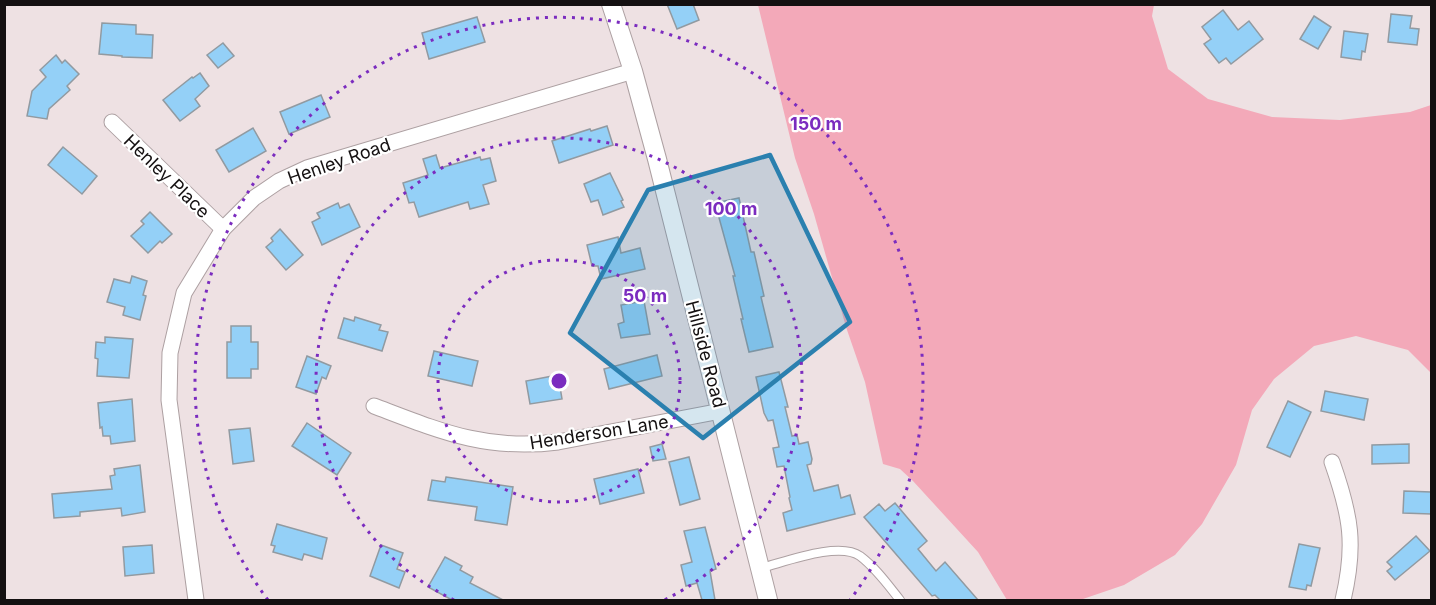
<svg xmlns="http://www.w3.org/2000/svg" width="1436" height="605" viewBox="0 0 1436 605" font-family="Inter,sans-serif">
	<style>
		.green { fill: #f3a9b9 }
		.building { fill: #94d0f7; stroke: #919aa1; stroke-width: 1.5 }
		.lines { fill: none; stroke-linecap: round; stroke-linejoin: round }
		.service-casing { stroke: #ada0a2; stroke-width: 10 }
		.minor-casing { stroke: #ada0a2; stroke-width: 17 }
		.tertiary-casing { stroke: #ada0a2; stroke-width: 20 }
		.service { stroke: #fff; stroke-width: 8 }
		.minor { stroke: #fff; stroke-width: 15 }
		.tertiary { stroke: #fff; stroke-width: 18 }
		.marked { fill: #2b80af; fill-opacity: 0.2; stroke: #2b80af; stroke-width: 4.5; stroke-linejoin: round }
		.ring { fill: none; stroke: #7b2cbf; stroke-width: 3; stroke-dasharray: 3 6 }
		.labels { text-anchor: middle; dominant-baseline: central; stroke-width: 4.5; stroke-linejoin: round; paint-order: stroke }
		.street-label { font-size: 18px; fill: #141011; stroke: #fff }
		.centre { fill: #7b2cbf; stroke: #fff; stroke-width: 3 }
		.ring-label { font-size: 18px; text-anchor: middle; font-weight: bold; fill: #7b2cbf; stroke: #fff; stroke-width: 4.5; stroke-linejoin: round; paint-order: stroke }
	</style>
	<rect width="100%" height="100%" fill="#eee1e3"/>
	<polygon class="green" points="758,5 1154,5 1152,16 1168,69 1208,99 1272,117 1340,120 1410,112 1431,105 1431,373 1408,350 1356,336 1314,346 1274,379 1252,410 1236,465 1202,524 1175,555 1124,585 1080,600 1007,600 978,552 913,481 900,469 883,464 865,382 846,327 814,214 795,158"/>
	<g class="building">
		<polygon points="667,4 693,4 699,20 677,29"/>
		<polygon points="1223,10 1238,30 1249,21 1263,39 1231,64 1226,58 1219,63 1204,44 1211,39 1202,27"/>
		<polygon points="1391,14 1412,16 1410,28 1419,29 1417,45 1388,42"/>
		<polygon points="1314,16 1331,27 1318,49 1300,39"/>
		<polygon points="477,17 485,42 429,59 422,33"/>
		<polygon points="102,23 136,25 136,34 153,35 152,58 122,57 122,56 99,54"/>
		<polygon points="1344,31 1368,34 1365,52 1362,51 1361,60 1341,57"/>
		<polygon points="223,43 234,56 218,68 207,55"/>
		<polygon points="56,55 62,63 65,60 79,74 67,86 70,90 49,109 47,119 27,116 32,91 46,77 40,70"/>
		<polygon points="200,73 209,86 195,99 200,106 180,121 163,100 192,77 193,78"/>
		<polygon points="321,95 330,117 289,134 280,112"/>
		<polygon points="607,126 613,145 559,163 552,141 590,129 591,131"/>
		<polygon points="253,128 266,151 229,172 216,150"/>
		<polygon points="63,147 97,176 82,194 48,165"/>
		<polygon points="436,155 440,168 480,157 481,160 490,158 496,181 483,185 489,204 470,209 468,202 419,217 414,202 409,203 403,183 428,175 423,159"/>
		<polygon points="610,173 623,200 621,201 624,207 603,215 598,200 591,202 584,184"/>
		<polygon points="739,198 751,252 754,252 764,296 761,297 773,347 749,352 741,319 743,319 733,276 735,276 715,203"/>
		<polygon points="338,203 340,208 349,204 360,227 322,245 312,222 320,218 317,213"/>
		<polygon points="150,212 172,234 162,243 160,241 148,253 131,236 144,224 141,221"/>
		<polygon points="280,229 303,255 286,270 266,247 273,241 271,238"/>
		<polygon points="618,237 621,253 640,248 645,269 601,279 598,266 592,266 587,245"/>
		<polygon points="132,276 147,281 143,295 146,296 140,320 123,315 125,307 107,302 114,279 130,283"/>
		<polygon points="644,301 650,334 621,338 618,324 624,322 621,305"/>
		<polygon points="355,317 381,325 379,330 388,332 382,351 338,338 344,318 354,321"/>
		<polygon points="231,326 251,326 251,342 258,342 258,369 251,369 251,378 227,378 227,342 231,342"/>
		<polygon points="105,337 133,339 129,378 97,376 98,359 95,358 96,342 105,343"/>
		<polygon points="434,351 478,361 472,386 428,376"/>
		<polygon points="657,355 662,376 609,389 604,369"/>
		<polygon points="307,356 331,366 326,379 322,377 316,394 296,387"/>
		<polygon points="779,372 788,407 785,407 792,436 797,435 799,444 808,442 812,459 811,464 807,465 814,491 838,485 841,498 850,495 855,514 787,531 783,513 792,510 789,498 790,497 784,466 777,467 773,448 779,447 773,420 768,421 764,413 756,377"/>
		<polygon points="558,375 562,399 530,404 526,381"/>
		<polygon points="1325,391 1368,399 1364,420 1321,411"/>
		<polygon points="132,399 135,441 111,444 110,436 103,436 102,427 100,428 98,403"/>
		<polygon points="1288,401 1311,412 1290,457 1267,447"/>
		<polygon points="307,423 351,453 337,475 292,446"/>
		<polygon points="250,428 254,461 233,464 229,430"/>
		<polygon points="662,444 666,459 653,461 650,447"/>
		<polygon points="1409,444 1409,463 1372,464 1372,445"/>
		<polygon points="689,457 700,499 680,505 669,462"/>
		<polygon points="140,465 145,512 122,516 121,508 80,512 80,516 54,518 52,494 112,489 110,476 115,475 114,469"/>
		<polygon points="638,469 644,493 600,504 594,479"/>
		<polygon points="446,477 513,487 507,525 475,520 477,507 428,500 432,480 445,482"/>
		<polygon points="1404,491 1431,492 1431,514 1403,513"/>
		<polygon points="895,503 927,541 918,549 936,571 945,562 978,600 940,600 935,595 932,596 864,517 879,504 885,511"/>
		<polygon points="277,524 327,538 322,559 304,554 302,560 273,552 275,546 271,545"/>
		<polygon points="705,527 716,569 710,571 715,600 702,600 697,583 686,586 681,565 692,562 684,531"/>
		<polygon points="1416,536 1430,551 1395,580 1387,571 1392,567 1387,562"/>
		<polygon points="1299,544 1320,548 1311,586 1307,585 1306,590 1289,587"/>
		<polygon points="152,545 154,573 125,576 123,547"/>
		<polygon points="381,545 403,553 397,569 405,572 399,588 370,576"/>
		<polygon points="445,557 462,566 460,570 473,577 470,583 503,600 452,600 428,587"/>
	</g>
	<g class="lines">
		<defs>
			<path id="service" d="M 761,568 C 785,562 839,541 860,556 C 876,568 888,585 900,600"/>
			<g id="minor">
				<polyline points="112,122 223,229"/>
				<path d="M 374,406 C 440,431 485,451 558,442 L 721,411"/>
				<path d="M 1332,462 C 1351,516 1356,545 1343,600"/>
				<polyline points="196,600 169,400 170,353 184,293 223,229 254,198 279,181 307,168 633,71"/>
			</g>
			<polyline id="tertiary" points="611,4 633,71 657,159 768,600"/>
		</defs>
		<use href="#service" class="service-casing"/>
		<use href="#minor" class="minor-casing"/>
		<use href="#tertiary" class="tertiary-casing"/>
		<use href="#service" class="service"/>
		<use href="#minor" class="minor"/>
		<use href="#tertiary" class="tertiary"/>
	</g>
	<path class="marked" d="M 770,155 L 850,322 L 703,438 L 570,333 L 648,190 Z"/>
	<g class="ring">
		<circle cx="559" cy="381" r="121"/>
		<path d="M454 600A243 243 0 1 1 664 600"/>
		<path d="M268 600A364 364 0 1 1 850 600"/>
	</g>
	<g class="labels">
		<g class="street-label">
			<text transform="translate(339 161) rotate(-19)">Henley Road</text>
			<text transform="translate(167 176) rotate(44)">Henley Place</text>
			<text transform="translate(706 354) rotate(75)">Hillside Road</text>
			<text transform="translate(599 432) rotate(-9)">Henderson Lane</text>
		</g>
	</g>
	<circle cx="559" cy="381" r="9" class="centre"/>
	<g class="ring-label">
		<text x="816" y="130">150 m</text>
		<text x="731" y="215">100 m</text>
		<text x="645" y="302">50 m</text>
	</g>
	<rect width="1436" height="605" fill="none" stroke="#141011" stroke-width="12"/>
</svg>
